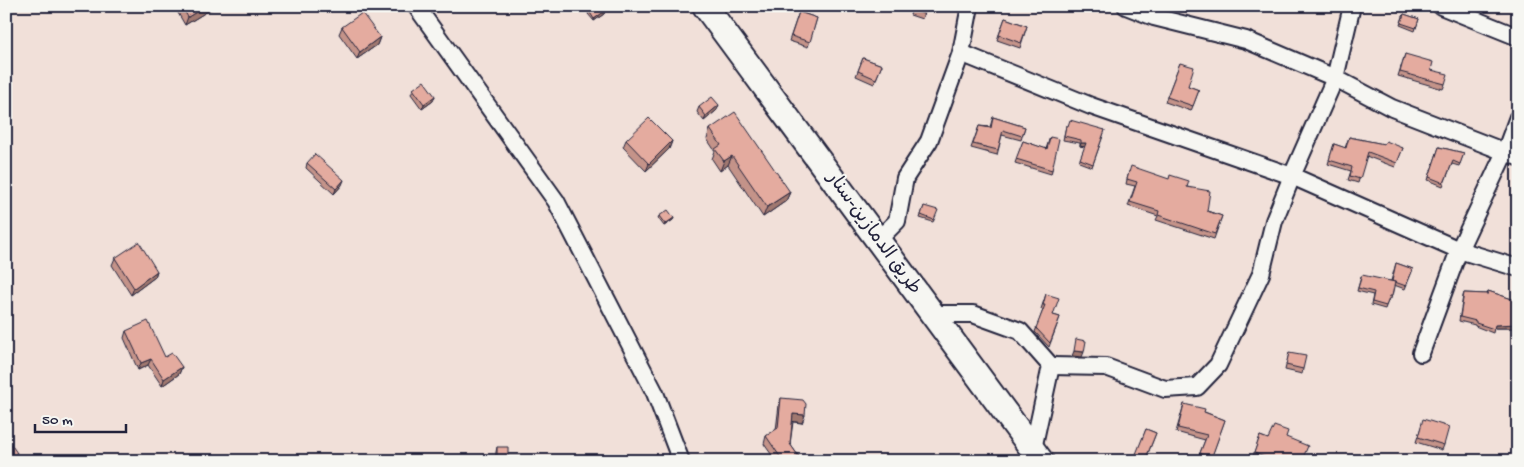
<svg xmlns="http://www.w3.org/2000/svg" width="1524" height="467" viewBox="0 0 1524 467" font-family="'Gochi Hand','Playpen Sans Arabic',sans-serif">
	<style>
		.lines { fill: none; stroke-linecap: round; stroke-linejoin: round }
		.minor-casing { stroke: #22223b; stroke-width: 20 }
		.highway-casing { stroke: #22223b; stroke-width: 28 }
		.minor { stroke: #f6f6f2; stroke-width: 16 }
		.highway { stroke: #f6f6f2; stroke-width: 24 }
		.wall { fill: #c49389; stroke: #22223b }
		.shaded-wall { fill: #a0786f; stroke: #22223b }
		.building { fill: #e4ab9f; stroke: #22223b }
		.labels { text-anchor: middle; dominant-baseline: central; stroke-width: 4; stroke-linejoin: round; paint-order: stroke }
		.street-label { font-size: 19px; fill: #22223b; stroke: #f6f6f2 }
	</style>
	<rect width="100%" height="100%" fill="#f1e0d9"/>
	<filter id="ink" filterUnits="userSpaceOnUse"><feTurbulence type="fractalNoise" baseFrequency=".02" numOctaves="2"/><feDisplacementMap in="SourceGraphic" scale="10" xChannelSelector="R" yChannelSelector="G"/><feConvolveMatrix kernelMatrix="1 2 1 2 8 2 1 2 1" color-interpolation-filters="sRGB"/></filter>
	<g filter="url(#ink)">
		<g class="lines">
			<defs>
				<g id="minor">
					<polyline points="416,6 556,201 655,393 681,461"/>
					<polyline points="1126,6 1154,17 1246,40 1335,78 1392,108 1518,157"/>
					<polyline points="1441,6 1518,37"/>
					<polyline points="961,53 1091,106 1292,176 1459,250 1518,268"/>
					<polyline points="878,240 897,221 905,178 929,141 961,53 970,6"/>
					<polyline points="932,314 973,314 1020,331 1051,366 1033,449"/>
					<polyline points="1421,353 1459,250 1505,152 1518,117"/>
					<polyline points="1051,366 1106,367 1165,389 1197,387 1218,365 1261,274 1274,221 1292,176 1335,78 1352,6"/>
				</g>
				<polyline id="highway" points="705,6 1041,461"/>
			</defs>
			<use href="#minor" class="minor-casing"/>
			<use href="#highway" class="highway-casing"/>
			<use href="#minor" class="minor"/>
			<use href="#highway" class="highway"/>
		</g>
		<g class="wall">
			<polygon points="174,6 216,6 185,25"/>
			<polygon points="913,6 926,6 922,19 910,15"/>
			<polygon points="589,11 605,11 604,14 594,21 588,14"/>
			<polygon points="799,12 817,18 808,47 789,41"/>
			<polygon points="1404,14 1419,19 1415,31 1400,25"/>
			<polygon points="1005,18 1027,26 1020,48 997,40"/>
			<polygon points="342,27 380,37 377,45 357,59 339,34"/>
			<polygon points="1405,54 1431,70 1445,84 1443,89 1398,76"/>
			<polygon points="863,58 882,65 874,84 856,76"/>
			<polygon points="1180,63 1188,86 1199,90 1191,111 1165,102"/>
			<polygon points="413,89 435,96 433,101 422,109 411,94"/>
			<polygon points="699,107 717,110 704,121 697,112"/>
			<polygon points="993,117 1025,127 1021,140 1002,135 997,155 971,148 979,126 990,127"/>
			<polygon points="1066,126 1105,130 1092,167 1079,162 1085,147 1080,146 1080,143 1063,140"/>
			<polygon points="710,129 790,192 786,201 763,217 728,165 720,171 712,159 715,151 707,139"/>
			<polygon points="1050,137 1052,170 1051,174 1015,163 1023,141 1046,149"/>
			<polygon points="1349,137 1403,148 1395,167 1366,156 1358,183 1348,180 1351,171 1328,164 1334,144 1345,148"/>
			<polygon points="626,140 672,141 669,149 646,171 623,147"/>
			<polygon points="1439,147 1464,153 1459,166 1452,164 1443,186 1428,180"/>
			<polygon points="307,163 342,185 334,194 306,168"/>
			<polygon points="1129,171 1187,187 1207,211 1222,216 1214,239 1156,220 1158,216 1128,206 1135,186 1126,184"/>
			<polygon points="924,206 934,220 933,222 920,218"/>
			<polygon points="659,216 674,218 673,220 664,226 658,218"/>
			<polygon points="115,258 157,271 155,277 131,295 112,265"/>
			<polygon points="1396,263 1413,269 1405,289 1394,285 1391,299 1389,298 1385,309 1371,305 1373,295 1357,291 1361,277 1391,281"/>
			<polygon points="1488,291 1518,301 1518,328 1494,328 1493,333 1475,326 1475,325 1459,321 1463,296 1464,293 1487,294"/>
			<polygon points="1046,294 1053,315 1060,317 1049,347 1035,332 1043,310 1041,309"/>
			<polygon points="126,331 165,357 182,367 179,374 162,386 148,365 138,370 124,338"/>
			<polygon points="1289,353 1303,369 1302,374 1285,370"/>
			<polygon points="781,398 805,415 802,423 793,422 790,444 802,461 776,461 764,444 766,436 776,430 779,405"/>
			<polygon points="1184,404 1225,420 1210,461 1204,461 1198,458 1205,440 1176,432"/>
			<polygon points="1422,424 1444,445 1442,450 1416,442"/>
			<polygon points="1146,429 1156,433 1145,461 1139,461 1135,459"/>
			<polygon points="1260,436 1268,439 1286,437 1303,460 1305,461 1255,461 1252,459"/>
			<polygon points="497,447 508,456 521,461 495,461 496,452"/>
		</g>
		<g class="shaded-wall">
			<polygon points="206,6 216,6 185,25 188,17"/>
			<polygon points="605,11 604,14 594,21 594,19"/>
			<polygon points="380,37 377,45 357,59 360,52"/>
			<polygon points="435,96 433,101 422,109 424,104"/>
			<polygon points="719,105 717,110 704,121 706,116"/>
			<polygon points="672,141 669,149 646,171 649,164"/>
			<polygon points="1081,143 1086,143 1085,147 1080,146"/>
			<polygon points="732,156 728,165 720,171 724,161"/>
			<polygon points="344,180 342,185 334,194 336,189"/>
			<polygon points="790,192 786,201 763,217 767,207"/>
			<polygon points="674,218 673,220 664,226 665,224"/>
			<polygon points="157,271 155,277 131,295 134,288"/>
			<polygon points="1518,324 1518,328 1494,328 1495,325"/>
			<polygon points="1074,351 1084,352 1082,357 1072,356"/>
			<polygon points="151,359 148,365 138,370 141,363"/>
			<polygon points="182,367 179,374 162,386 164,379"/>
			<polygon points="793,414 805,415 802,423 791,421"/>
			<polygon points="17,453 14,460 6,461 6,460"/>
		</g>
		<g class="building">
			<polygon points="181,6 206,6 188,17"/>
			<polygon points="596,6 602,6 605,11 594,19 589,11"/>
			<polygon points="913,6 926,6 924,14 912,10"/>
			<polygon points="799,12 817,18 810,42 791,36"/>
			<polygon points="362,13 380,37 360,52 342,27"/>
			<polygon points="1404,14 1419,19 1416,28 1401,23"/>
			<polygon points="1005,18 1027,26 1021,43 999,35"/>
			<polygon points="1405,54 1433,62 1431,70 1448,74 1445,84 1400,72"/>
			<polygon points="863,58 882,65 876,79 858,71"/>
			<polygon points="1180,63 1194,67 1188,86 1199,90 1193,106 1167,97"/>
			<polygon points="424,81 435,96 424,104 413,89"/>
			<polygon points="712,97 719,105 706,116 699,107"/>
			<polygon points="735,112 790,192 767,207 732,156 724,161 715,149 721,145 710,129"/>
			<polygon points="993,117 1025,127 1022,136 1003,130 998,150 973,144 979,126 991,128"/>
			<polygon points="649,118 672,141 649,164 626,140"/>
			<polygon points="1070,120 1105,130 1093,164 1080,159 1086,143 1081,143 1081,140 1064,136 1066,126 1068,126"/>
			<polygon points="1050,137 1059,139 1052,170 1016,159 1023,141 1047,149"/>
			<polygon points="1349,137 1384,144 1386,141 1403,148 1397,163 1368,152 1360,179 1350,176 1352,167 1329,160 1334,144 1346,148"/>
			<polygon points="1439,147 1464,153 1460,164 1453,161 1444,183 1429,177"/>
			<polygon points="315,154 344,180 336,189 307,163"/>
			<polygon points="1131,166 1169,179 1170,175 1189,181 1187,187 1210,191 1207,211 1222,216 1215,234 1158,215 1159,211 1130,202 1137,182 1127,179"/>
			<polygon points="924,206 938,210 934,220 921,215"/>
			<polygon points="668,210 674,218 665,224 659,216"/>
			<polygon points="139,242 157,271 134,288 115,258"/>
			<polygon points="1396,263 1413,269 1406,286 1392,281"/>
			<polygon points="1362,275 1395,282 1392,296 1390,296 1386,306 1372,302 1374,292 1358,288"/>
			<polygon points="1488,291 1518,301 1518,324 1495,325 1494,329 1476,323 1476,321 1460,317 1464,293 1488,294"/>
			<polygon points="1046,294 1059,298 1053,315 1060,317 1050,343 1036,328 1045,305 1043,305"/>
			<polygon points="148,321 165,357 172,353 182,367 164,379 151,359 141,363 126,331"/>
			<polygon points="1076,339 1086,341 1084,352 1074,351"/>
			<polygon points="1289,353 1306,356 1303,369 1286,365"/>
			<polygon points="781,398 803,400 806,404 805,415 793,414 790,444 802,461 783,461 766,436 778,428"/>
			<polygon points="1184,404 1205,409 1204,412 1225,420 1211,459 1200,453 1207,435 1178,428"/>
			<polygon points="1423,419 1449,427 1444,445 1418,437"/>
			<polygon points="1274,426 1288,431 1286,437 1308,446 1302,460 1305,461 1275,461 1254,453 1260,436 1268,439"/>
			<polygon points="1146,429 1156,433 1146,458 1136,454"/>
			<polygon points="6,437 17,453 6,460"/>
			<polygon points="497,447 508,447 508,456 521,456 521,461 497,461"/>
		</g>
	</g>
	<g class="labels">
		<g class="street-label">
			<text transform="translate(873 234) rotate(54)">طريق الدمازين-سنار</text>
		</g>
	</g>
	<rect width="1524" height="467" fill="none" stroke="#f6f6f2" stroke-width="25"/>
	<rect x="12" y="12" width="1499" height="442" fill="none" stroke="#22223b" stroke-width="2" filter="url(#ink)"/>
	<path d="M35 424v8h91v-8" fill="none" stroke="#22223b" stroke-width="2.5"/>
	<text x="42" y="424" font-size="15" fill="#22223b" stroke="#f6f6f2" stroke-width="4" paint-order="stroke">50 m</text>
</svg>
